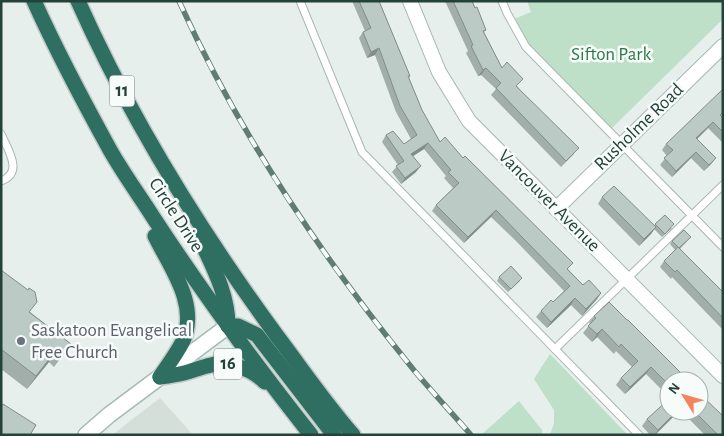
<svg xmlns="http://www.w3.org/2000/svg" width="724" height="436" viewBox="0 0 724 436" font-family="'Alegreya Sans',sans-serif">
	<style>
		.built { fill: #d4dfda }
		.green { fill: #bfe0c8 }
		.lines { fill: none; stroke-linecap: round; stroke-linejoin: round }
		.lane-casing { stroke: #a8b8b2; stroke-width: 9 }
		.street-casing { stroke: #a8b8b2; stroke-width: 16 }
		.secondary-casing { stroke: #a4bbb3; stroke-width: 18 }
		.highway-casing { stroke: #c2cac8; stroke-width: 18 }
		.lane { stroke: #fff; stroke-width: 7 }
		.street { stroke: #fff; stroke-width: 14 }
		.secondary { stroke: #fff; stroke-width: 15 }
		.highway { stroke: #2f6f62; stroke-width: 15 }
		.rail-casing { stroke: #5f7d75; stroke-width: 5.5 }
		.rail { stroke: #f7fbf9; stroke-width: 4; stroke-dasharray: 11; stroke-linecap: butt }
		.wall { fill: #a1aea9 }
		.shaded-wall { fill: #838d89 }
		.building { fill: #bbcac4; stroke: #838d89 }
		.worship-dot { fill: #6b7280; stroke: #f7fbf9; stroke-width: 2 }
		.labels { text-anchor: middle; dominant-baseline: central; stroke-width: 5; stroke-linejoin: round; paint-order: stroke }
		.shield { fill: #f7fbf9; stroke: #637a73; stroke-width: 1 }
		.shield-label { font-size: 18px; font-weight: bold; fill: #24423a }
		.park-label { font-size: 19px; fill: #2d7a4b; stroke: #f7fbf9 }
		.street-label { font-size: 19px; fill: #24423a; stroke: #f7fbf9 }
		.worship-label { font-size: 19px; fill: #5b616d; stroke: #f7fbf9; text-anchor: start }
	</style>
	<rect width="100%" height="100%" fill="#e6efeb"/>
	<polygon class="built" points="160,398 193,435 113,435 121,428"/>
	<g class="green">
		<polygon points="527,1 723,1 723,19 611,129 532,52 514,19 531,12"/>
		<polygon points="550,354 620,427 628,435 550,435 554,423 554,410 534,379"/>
		<polygon points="519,401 542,430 542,435 481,435"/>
	</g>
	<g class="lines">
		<defs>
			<g id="lane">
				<polyline points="300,1 362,152 639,435"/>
				<polyline points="502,1 507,13 526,47 723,247"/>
				<path d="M 1,134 C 8,150 24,173 1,181"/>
				<polyline points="555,349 723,185"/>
			</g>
			<g id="street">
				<polyline points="410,1 439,72 469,121 723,376"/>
				<polyline points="556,209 723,46"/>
			</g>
			<polyline id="secondary" points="86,435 109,415 228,326"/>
			<g id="highway">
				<path d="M 34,1 C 57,52 83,101 110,150 C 123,173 139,195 153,217 C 202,292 255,364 311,435"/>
				<path d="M 78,1 C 131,120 200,231 277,336 C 302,369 325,403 353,435"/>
				<path d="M 155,236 C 170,267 199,304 183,341 C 177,353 168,365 160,377"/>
				<path d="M 200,239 C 213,267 228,294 228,326"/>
				<polyline points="228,326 238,326 257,335 334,435"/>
				<path d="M 160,377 C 168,376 176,375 184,373 C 192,371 199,368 207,366 C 227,360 249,367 265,382"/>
			</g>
		</defs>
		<use href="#lane" class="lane-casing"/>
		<use href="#street" class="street-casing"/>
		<use href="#secondary" class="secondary-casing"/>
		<use href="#highway" class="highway-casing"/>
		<use href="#lane" class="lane"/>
		<use href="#street" class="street"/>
		<use href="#secondary" class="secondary"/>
		<use href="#highway" class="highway"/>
		<defs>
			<path id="rail" d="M 179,1 C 239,134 321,256 413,369 C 432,392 452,413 471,435"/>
		</defs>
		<use href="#rail" class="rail-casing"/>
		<use href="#rail" class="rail"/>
	</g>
	<g class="wall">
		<polygon points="352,1 379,1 410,76 409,78 422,110 440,142 463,158 583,285 601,293 597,299 582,316 571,305 547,328 536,317 541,311 553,302 564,291 516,241 491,217 464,243 432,211 436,205 453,188 444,178 446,176 424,149 413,156 416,172 401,184 392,172 398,165 382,142 386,135 404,144 411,139 396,112 375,55 367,58 359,38 363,32 365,31"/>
		<polygon points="445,1 472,1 486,30 484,32 502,68 574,154 561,167 491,95 496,89 481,75 478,76 466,53 468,51"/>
		<polygon points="721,116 723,118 723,143 708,128 697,139 716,158 711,164 704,171 691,158 672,177 660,165 667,156 662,150 666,144"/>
		<polygon points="602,197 654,226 655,224 672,228 662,237 654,229 651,234 639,246 598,204"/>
		<polygon points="691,237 680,249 723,292 723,330 672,277 671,279 660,267 664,261 675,250 670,244 672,241"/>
		<polygon points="1,270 30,312 71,344 54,367 49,362 27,389 1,369"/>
		<polygon points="499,277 520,281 508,292 497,281"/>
		<polygon points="594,316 669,381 669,397 646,374 625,394 616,385 621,378 632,367 616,351 614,354 597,337 592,342 583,333 590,324 589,323"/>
		<polygon points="669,411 679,411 655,435 650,435 642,426 647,419"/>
		<polygon points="681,411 699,411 723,435 705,435"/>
	</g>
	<g class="shaded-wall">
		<polygon points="379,48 375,55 367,58 371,52"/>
		<polygon points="486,68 481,75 478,76 483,70"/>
		<polygon points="713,122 708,128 692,144 696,138"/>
		<polygon points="428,143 424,149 407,160 411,154"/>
		<polygon points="696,152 691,158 672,177 676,171"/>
		<polygon points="716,158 711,164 704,171 709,165"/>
		<polygon points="421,166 416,172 401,184 405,178"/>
		<polygon points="496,210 491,217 464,243 468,237"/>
		<polygon points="656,227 651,234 639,246 644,239"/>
		<polygon points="601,293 597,299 582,316 586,309"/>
		<polygon points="575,298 571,305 547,328 551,322"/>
		<polygon points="602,329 597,337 592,342 597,334"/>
		<polygon points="57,349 49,362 27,389 36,376"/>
		<polygon points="651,367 646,374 625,394 630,387"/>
		<polygon points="677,411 679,411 655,435 658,430"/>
	</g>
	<g class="building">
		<polygon points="359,1 379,1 410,76 408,76 422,110 440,142 445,137 463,158 465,156 573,263 567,269 583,285 589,280 601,293 586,309 575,298 551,322 541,311 551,300 553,302 570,286 520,235 496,210 468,237 436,205 459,183 448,172 451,170 428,143 411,154 421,166 405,178 396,166 404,161 386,135 393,131 404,144 417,135 400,106 379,48 371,52 363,32 371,28"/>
		<polygon points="453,1 472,1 475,8 477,7 486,30 483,31 502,68 507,62 523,79 516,86 579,148 566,161 496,88 501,83 486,68 483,70 471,46 473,45"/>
		<polygon points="723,89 723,112 720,115 723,118 723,132 713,122 696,138 716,158 709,165 696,152 676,171 664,158 673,150 666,144"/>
		<polygon points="614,186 656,227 644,239 602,197"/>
		<polygon points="665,215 674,224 665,234 655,224"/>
		<polygon points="684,230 691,237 679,248 672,241"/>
		<polygon points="678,247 723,292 723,318 677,270 675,272 664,261"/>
		<polygon points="511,266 522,278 511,289 499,277"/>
		<polygon points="1,270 28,290 29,288 35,292 37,302 29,312 71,344 63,354 57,349 36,376 1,349"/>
		<polygon points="609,302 627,320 628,320 685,377 684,378 687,381 669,381 669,385 651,367 630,387 621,378 638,361 621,344 619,347 602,329 597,334 588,326 596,318 594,316"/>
		<polygon points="699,393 723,416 723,435 718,435 694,411 699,411"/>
		<polygon points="669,399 669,411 677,411 658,430 647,419"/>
		<polygon points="3,404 36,425 30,435 1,435 1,407"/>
	</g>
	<circle class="worship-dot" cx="21" cy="341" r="5"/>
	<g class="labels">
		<g class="shield">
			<rect x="109.5" y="75.5" width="25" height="31" rx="4"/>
			<rect x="214" y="348.5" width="28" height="31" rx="4"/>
		</g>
		<g class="shield-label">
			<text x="122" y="91">11</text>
			<text x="228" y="364">16</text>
		</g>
		<g class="park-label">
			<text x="611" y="54">Sifton Park</text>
		</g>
		<g class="street-label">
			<text transform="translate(639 127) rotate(-44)">Rusholme Road</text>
			<text transform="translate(549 201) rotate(45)">Vancouver Avenue</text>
			<text transform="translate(176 215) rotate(57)">Circle Drive</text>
		</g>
		<g class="worship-label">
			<text x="31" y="330">Saskatoon Evangelical<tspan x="31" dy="22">Free Church</tspan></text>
		</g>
	</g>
	<rect width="724" height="436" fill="none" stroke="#24423a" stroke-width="5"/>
	<g transform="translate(684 396) rotate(307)"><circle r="24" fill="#f7fbf9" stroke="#a3b1ad"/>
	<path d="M0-4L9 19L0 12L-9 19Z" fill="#f4845f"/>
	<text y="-8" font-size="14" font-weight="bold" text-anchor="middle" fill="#24423a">N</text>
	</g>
</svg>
